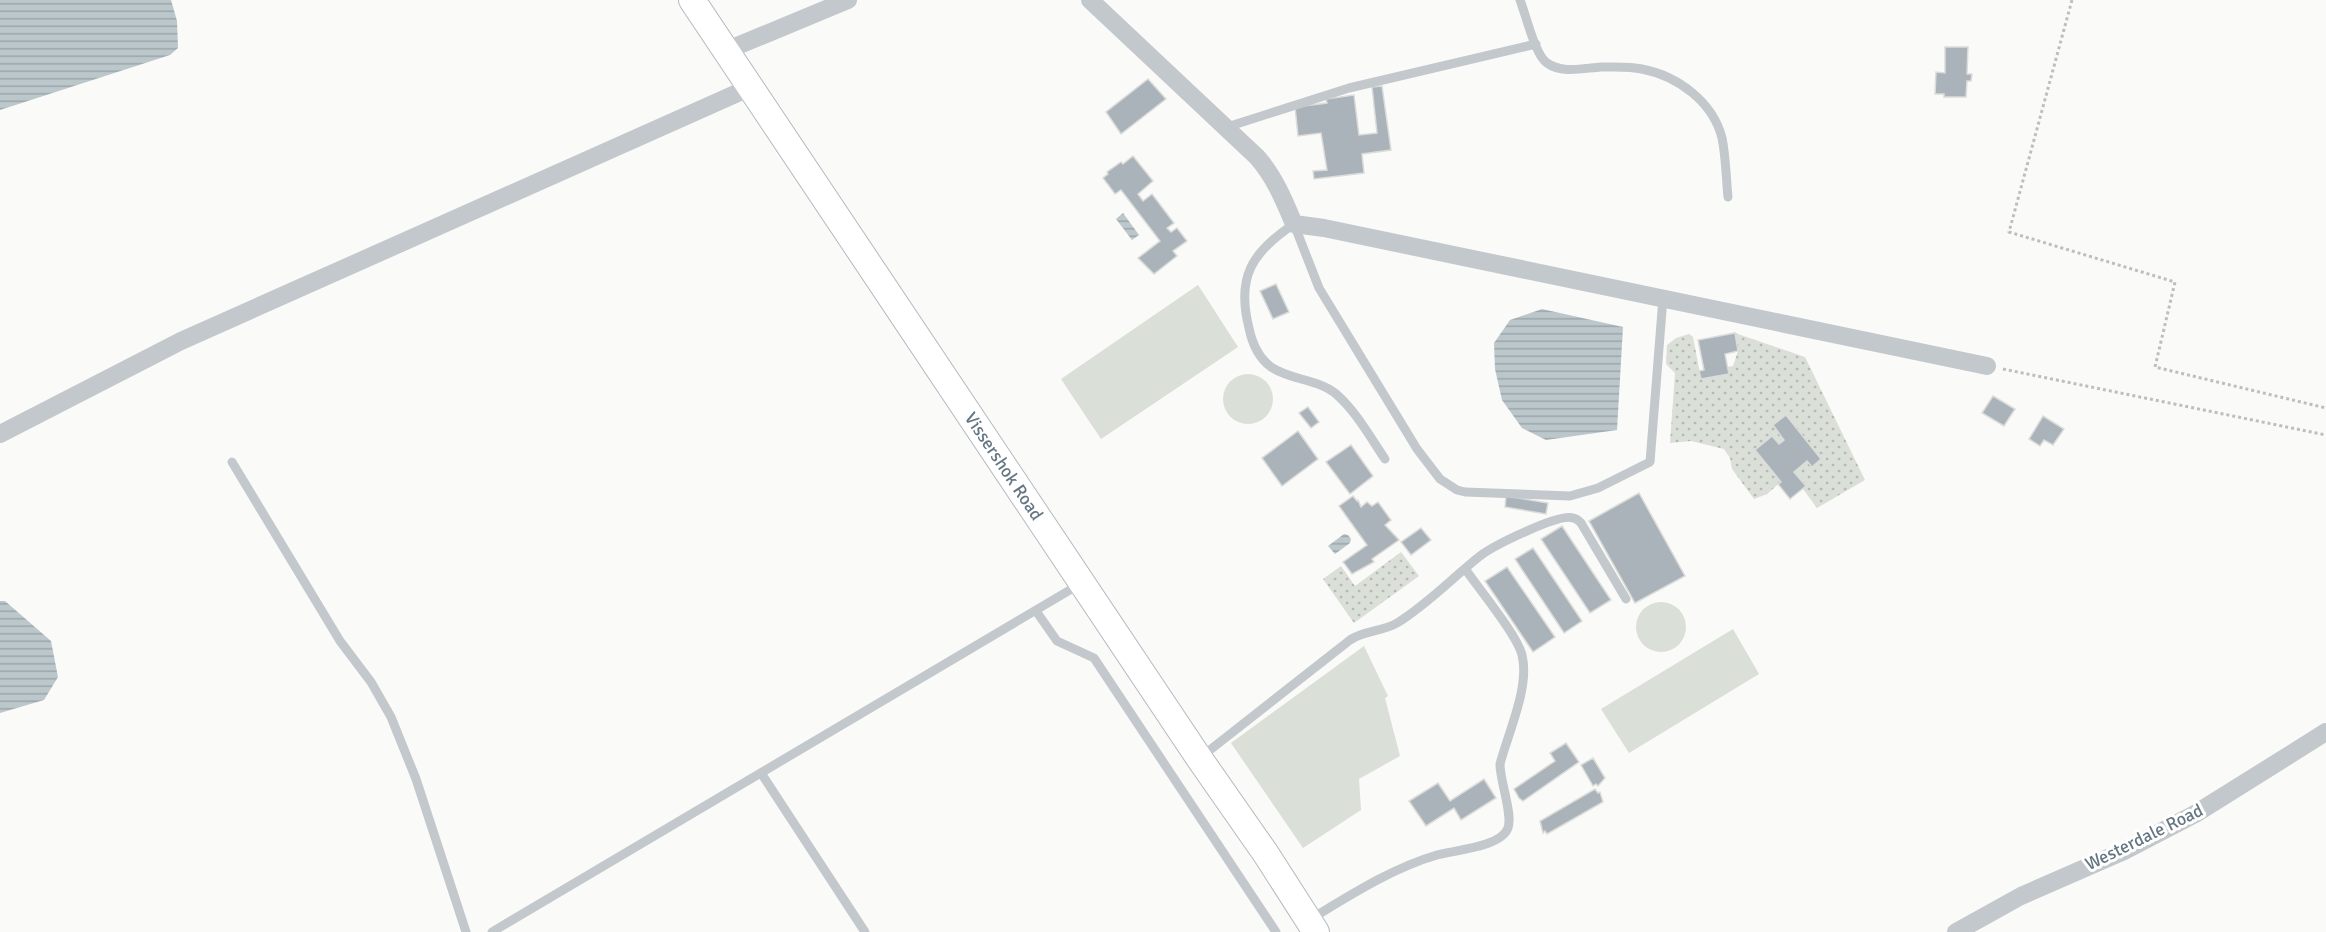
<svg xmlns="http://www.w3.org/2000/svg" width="2326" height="932" viewBox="0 0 2326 932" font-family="Signika,sans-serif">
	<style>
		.grass { fill: url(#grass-dots) }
		.pitch { fill: #dadfd7 }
		.water { fill: url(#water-rules) }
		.building { fill: #aab3b9; stroke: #dcdcda; stroke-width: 1.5 }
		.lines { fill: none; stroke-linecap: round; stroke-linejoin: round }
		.secondary-casing { stroke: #b3babf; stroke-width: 28 }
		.path { stroke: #bbbfc2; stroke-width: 3; stroke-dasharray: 3 3; stroke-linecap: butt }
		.service { stroke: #c3c8cc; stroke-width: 9 }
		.minor { stroke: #c3c8cc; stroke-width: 18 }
		.secondary { stroke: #fff; stroke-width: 26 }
		.labels { text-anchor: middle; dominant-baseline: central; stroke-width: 6; stroke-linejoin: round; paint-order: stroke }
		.street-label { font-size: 18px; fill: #657683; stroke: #fff }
	</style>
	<defs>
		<pattern id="grass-dots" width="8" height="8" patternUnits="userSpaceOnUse" patternTransform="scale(1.5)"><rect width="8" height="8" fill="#dadfd7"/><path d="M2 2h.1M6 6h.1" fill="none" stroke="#b4b9b4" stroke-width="1.8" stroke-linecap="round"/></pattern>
		<pattern id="water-rules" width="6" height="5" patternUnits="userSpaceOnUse" patternTransform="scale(1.5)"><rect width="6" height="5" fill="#bbc7cb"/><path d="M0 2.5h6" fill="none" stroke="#9ca6aa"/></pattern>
	</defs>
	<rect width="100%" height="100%" fill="#fafaf8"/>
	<g class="grass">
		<polygon points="1735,333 1805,357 1865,480 1817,508 1803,489 1806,486 1794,472 1807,461 1812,467 1821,459 1786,415 1773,425 1784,440 1779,444 1755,450 1781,482 1767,494 1754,499 1732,469 1730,458 1724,449 1691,441 1670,443 1675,373 1666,364 1667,345 1676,338 1689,334 1693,337 1701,379 1729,374 1727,367 1733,366 1738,351"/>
		<polygon points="1401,552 1419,576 1354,623 1323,579 1341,566 1355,586"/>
	</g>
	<g class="pitch">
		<polygon points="1198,285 1238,347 1101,439 1061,379"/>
		<circle cx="1248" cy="399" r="25"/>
		<circle cx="1661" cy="627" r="25"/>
		<polygon points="1733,629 1759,674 1629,753 1601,709"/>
		<polygon points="1364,646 1388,696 1385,698 1400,756 1359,779 1361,810 1303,848 1231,743"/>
	</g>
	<g class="water">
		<polygon points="0,0 171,0 177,21 178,48 170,55 0,110"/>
		<polygon points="1123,213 1139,235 1132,240 1116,219"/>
		<polygon points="1542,309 1623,327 1617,430 1546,440 1522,428 1502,400 1495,369 1494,343 1510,320"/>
		<polygon points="1344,534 1348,535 1351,539 1350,543 1335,554 1328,546"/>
		<polygon points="0,601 5,601 51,641 58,677 44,700 0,713"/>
	</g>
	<g class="building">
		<polygon points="1945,47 1968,47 1967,74 1972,74 1971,81 1967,81 1966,97 1944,97 1944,94 1935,94 1936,72 1945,73"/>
		<polygon points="1148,79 1166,99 1121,134 1106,112"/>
		<polygon points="1382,86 1391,150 1362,154 1364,173 1314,179 1313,171 1327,170 1321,133 1298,136 1295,107 1327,103 1326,99 1354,95 1359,135 1377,133 1372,87"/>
		<polygon points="1133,156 1153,181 1138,194 1143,201 1152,194 1174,223 1167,228 1171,232 1177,228 1187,241 1173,251 1177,256 1154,274 1138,258 1160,241 1121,190 1115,194 1103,178 1108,174 1107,172 1121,162 1123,164"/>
		<polygon points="1276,284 1289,312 1273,319 1260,291"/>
		<polygon points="1735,333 1738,351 1725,354 1729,374 1701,379 1699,371 1704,370 1698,340"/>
		<polygon points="1993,396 2015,409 2004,426 1982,413"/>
		<polygon points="1308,407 1319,422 1311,428 1299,413"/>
		<polygon points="1786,415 1821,459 1812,467 1807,461 1794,472 1806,486 1790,499 1778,484 1781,482 1755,450 1772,436 1779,444 1784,440 1773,425"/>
		<polygon points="2043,416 2064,429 2053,445 2044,440 2040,446 2029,439"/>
		<polygon points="1298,431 1318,459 1282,486 1262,458"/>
		<polygon points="1351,445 1373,476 1350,494 1326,462"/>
		<polygon points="1639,493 1685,576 1635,603 1589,521"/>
		<polygon points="1353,496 1357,501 1358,500 1361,507 1367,502 1372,506 1378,502 1391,520 1385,525 1399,540 1372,559 1374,562 1352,574 1343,562 1367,545 1339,506"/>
		<polygon points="1506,496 1548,503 1546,514 1505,507"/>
		<polygon points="1562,526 1611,600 1590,613 1541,539"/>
		<polygon points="1421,528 1431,540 1411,555 1401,542"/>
		<polygon points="1533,548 1582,621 1564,633 1515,559"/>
		<polygon points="1507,567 1555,637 1533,652 1485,581"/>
		<polygon points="1566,743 1579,762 1523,801 1519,798 1514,789 1555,761 1550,753"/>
		<polygon points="1593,758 1605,778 1598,786 1596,784 1593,786 1581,765"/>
		<polygon points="1484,779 1496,798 1461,820 1454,808 1426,826 1409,801 1438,783 1450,801"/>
		<polygon points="1595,789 1598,793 1600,792 1603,802 1547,834 1545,831 1543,833 1540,821"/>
	</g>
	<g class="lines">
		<defs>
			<g id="secondary">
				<path id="s1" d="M 692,0 L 1199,758 L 1266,854 L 1316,932"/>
			</g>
		</defs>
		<use href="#secondary" class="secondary-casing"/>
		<g class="path">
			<polyline points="2072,0 2009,232 2175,282 2155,367 2326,408"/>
			<polyline points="2003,369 2326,435"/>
		</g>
		<g class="service">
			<path d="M 1520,0 C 1526,15 1535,55 1547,63 C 1562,74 1584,68 1601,67 C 1614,67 1629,66 1642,69 C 1678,76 1713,102 1722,138 C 1726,157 1726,178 1728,197"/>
			<polyline points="1227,127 1349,88 1536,44"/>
			<path d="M 1385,459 C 1370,437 1356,411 1335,393 C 1317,379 1290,380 1271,367 C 1259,358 1252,343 1249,328 C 1236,277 1252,252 1294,224 L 1319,288 L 1417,449 L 1440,479 L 1457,490 L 1465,492 L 1570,496 L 1598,488 L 1650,462 L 1663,298"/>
			<polyline points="232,462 340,641 371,682 391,717 416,779 466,932"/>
			<polyline points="1036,611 1057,641 1094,658 1276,932"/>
			<path d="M 1201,757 L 1350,640 C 1364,630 1382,632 1397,623 C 1428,604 1452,578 1480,556 C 1493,546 1559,513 1573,518 C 1576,518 1579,521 1581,523 L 1626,599"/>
			<polyline points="761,773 865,932"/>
			<path d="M 1309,920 C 1349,896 1392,868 1437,855 C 1455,850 1501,847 1508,828 C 1513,814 1500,782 1500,764 C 1508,733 1530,687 1522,655 C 1517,635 1479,589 1466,570"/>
			<polyline points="492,932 1080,584"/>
		</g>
		<g class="minor">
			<path d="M 1090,0 L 1257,157 C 1274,176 1284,200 1294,224 L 1324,228 L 1987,366"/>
			<polyline points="725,51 848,0"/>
			<polyline points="0,434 181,341 751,87"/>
			<polyline points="1956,932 2021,896 2124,851 2195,814 2326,732"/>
		</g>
		<use href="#secondary" class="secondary"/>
	</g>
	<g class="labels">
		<g class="street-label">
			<text stroke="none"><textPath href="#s1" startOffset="561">Vissershok Road</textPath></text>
			<text transform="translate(2144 837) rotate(-26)">Westerdale Road</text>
		</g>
	</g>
</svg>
